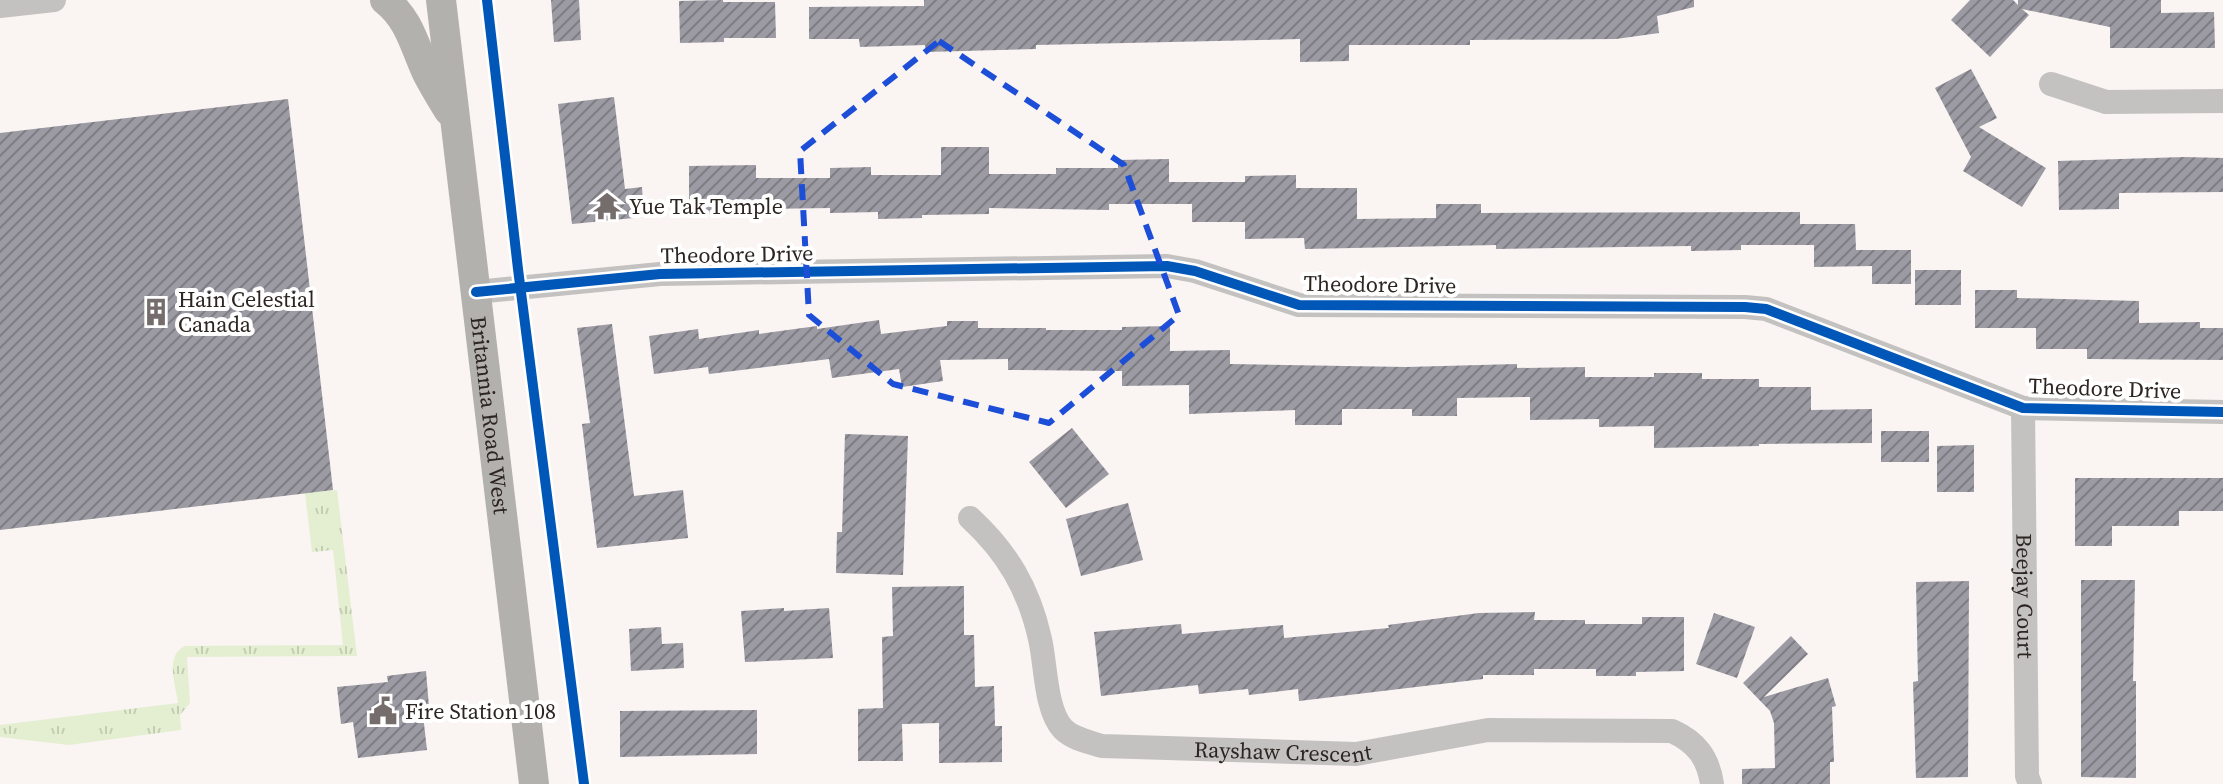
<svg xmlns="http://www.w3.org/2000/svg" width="2223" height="784" viewBox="0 0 2223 784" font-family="'Source Serif 4',serif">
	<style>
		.grass { fill: url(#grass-tufts) }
		.building { fill: url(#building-hatch) }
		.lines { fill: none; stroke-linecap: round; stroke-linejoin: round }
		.minor { stroke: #c4c2c0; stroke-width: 24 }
		.major { stroke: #b3b1ae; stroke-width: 30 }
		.cycleway-casing { stroke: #fff; stroke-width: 15 }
		.cycleway { stroke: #0057b8; stroke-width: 10 }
		.marked { fill: none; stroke: #1d4ed8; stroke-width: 6; stroke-dasharray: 16 10; stroke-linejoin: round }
		.labels { text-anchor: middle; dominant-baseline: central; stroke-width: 8; stroke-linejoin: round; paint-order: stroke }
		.poi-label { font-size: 22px; fill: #2c2522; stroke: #fff; text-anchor: start }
		.street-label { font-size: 22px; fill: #2c2522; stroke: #fff }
	</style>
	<defs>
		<pattern id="grass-tufts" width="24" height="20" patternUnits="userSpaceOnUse" patternTransform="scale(2)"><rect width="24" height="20" fill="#e4efd2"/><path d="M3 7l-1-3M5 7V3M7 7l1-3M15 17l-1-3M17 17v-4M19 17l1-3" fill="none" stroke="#c4cdb4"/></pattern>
		<pattern id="building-hatch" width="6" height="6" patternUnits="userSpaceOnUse" patternTransform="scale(2)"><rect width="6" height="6" fill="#9c9aa3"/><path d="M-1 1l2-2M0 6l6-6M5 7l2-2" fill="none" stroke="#7f7d84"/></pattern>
	</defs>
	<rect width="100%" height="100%" fill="#faf4f2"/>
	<path class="grass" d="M 337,490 L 357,656 L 187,657 L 190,703 L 180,715 L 181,730 L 69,745 L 0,737 L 0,725 L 178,703 C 176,685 164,656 185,646 L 343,645 L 333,550 L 312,552 L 305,493 Z"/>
	<g class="building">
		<polygon points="551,0 579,0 581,40 554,42"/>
		<polygon points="723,0 723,2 775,2 776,38 724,38 724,42 680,43 679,1"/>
		<polygon points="924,0 1694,0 1694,7 1657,16 1659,33 1616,39 1470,40 1470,45 1349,45 1349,61 1300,62 1300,39 1036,45 1036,49 926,52 925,45 860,47 859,39 809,39 809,7 924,6"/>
		<polygon points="1970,0 2013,0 2018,5 2018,0 2161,0 2161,13 2214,12 2215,48 2110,48 2110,27 2022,9 2029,15 1990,57 1951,20"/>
		<polygon points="1971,69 1997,118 1979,127 2046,168 2022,207 1963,171 1971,157 1935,88"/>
		<polygon points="614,97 625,189 642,187 644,217 572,224 558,104"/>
		<polygon points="288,99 333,490 0,530 0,133"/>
		<polygon points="941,147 989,147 989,174 1056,174 1056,168 1118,168 1118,160 1169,159 1169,182 1245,182 1245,176 1296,175 1296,188 1357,188 1357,219 1436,218 1436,204 1481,204 1481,213 1800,212 1800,224 1855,224 1856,250 1911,250 1911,284 1872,284 1872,266 1814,267 1814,245 1741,245 1741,250 1691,251 1691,246 1496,249 1496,245 1305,249 1304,238 1245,239 1245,222 1192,222 1192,204 1109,204 1109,210 989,208 989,214 922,215 922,218 878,219 878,212 830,213 830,208 756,209 756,214 689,215 689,166 756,165 756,178 830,178 830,168 871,167 871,175 941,175"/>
		<polygon points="2184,157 2223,158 2223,192 2119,193 2119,209 2059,210 2058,161"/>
		<rect x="1915" y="270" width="46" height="35"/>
		<polygon points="1975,290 2017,290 2017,298 2139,301 2139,323 2200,322 2200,328 2223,328 2223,360 2087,359 2087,349 2036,349 2036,328 1975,328"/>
		<polygon points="879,320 881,334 947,326 947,321 978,321 978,328 1046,328 1046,330 1122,330 1122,327 1170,326 1170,351 1230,350 1230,364 1406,367 1517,364 1517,368 1585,367 1585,377 1654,377 1654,373 1702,373 1702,379 1759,379 1759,387 1811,387 1811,410 1872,409 1872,443 1759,444 1759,446 1654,448 1654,426 1599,427 1599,419 1530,420 1530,397 1457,398 1457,416 1412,416 1412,409 1342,409 1342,425 1295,425 1295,410 1189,414 1189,385 1122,386 1122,371 1008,370 1008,359 940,360 943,381 902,387 899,369 832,378 829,359 709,374 708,367 654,374 649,336 698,329 699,339 759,330 759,334 817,326 817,329"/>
		<polygon points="612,324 634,496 683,490 688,538 597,548 582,424 590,423 577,328"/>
		<polygon points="1072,428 1109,474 1066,508 1029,462"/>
		<rect x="1881" y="431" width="48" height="31"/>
		<polygon points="845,434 908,436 903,575 836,573 837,532 842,532"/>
		<polygon points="1974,445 1974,492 1937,492 1937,446"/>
		<polygon points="2075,478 2223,478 2223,511 2179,511 2179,526 2112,526 2112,546 2075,546"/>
		<polygon points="1128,503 1143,560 1081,576 1066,519"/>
		<polygon points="2081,580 2135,580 2133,681 2136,681 2136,778 2081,777"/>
		<polygon points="1969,581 1968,777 1916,778 1913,682 1918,681 1916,582"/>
		<polygon points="964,586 964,635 974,635 975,687 994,686 995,726 1002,726 1002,762 939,763 939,723 902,724 903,761 858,761 858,709 883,708 882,637 893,636 892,587"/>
		<polygon points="784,608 784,611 829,608 833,658 745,662 741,611"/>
		<polygon points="1535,612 1534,620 1585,620 1585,624 1642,624 1642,617 1684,617 1684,671 1636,672 1636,676 1596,676 1596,669 1534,669 1534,675 1483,675 1483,679 1299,701 1298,689 1249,695 1248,689 1199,694 1198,685 1101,696 1094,632 1181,624 1182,634 1283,625 1284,638 1389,628 1388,625 1479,613"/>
		<polygon points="1714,613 1755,627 1737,678 1696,664"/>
		<polygon points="661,627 662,644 683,643 684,668 631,671 629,629"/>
		<polygon points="1791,636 1808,654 1764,697 1828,678 1836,706 1832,707 1834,762 1830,762 1830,784 1742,784 1742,769 1775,768 1774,723 1770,711 1743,683"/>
		<polygon points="426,671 429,707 423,715 427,750 358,758 353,722 341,724 337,687 388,682 387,676"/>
		<polygon points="757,710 757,754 620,757 620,711"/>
	</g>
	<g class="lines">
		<g class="minor">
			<polyline points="0,6 54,0"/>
			<polyline points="2051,84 2106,102 2223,101"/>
			<polyline points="476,292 660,274 1167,266 1195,271 1299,305 1745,307 1766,309 2023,408 2223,412"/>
			<path id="s1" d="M 2023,408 L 2027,776 L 2030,784"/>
			<path id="s2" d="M 970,518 C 1007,552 1029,589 1040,639 C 1046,664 1045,710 1063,729 C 1073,739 1089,742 1102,746 L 1356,754 L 1488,730 L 1672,731 C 1696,742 1708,757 1712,784"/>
		</g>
		<g class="major">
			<path d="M 385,0 C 409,19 414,44 426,71 C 433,85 441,98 449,111"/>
			<path id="s3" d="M 441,0 L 534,784"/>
		</g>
		<defs>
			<g id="cycleway">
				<polyline points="487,0 518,269 584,784"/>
				<polyline points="476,292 660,274 1167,266 1195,271 1299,305 1745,307 1766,309 2023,408 2223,412"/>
			</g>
		</defs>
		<use href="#cycleway" class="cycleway-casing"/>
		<use href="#cycleway" class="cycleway"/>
	</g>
	<path class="marked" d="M 939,41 L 1124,165 L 1179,315 L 1049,423 L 893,384 L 809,315 L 800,151 Z"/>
	<defs>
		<symbol id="temple-bare" viewBox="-9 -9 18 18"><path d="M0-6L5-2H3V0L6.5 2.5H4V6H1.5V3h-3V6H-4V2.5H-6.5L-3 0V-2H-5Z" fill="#746d6b" stroke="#fff" stroke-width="2.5" paint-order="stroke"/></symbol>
		<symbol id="building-bare" viewBox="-9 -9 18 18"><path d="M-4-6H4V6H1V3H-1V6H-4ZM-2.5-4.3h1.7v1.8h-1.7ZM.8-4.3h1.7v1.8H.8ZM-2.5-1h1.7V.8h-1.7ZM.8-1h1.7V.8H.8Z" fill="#746d6b" stroke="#fff" stroke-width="2.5" paint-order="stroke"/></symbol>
		<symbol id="civic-bare" viewBox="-9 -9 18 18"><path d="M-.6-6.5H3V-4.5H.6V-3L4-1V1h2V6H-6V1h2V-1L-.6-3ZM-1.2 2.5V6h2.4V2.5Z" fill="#746d6b" stroke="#fff" stroke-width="2.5" paint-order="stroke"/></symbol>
	</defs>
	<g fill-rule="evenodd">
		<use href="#temple-bare" x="587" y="186" width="40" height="40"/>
		<use href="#building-bare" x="136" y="292" width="40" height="40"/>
		<use href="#civic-bare" x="363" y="691" width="40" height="40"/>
	</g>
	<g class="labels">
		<g class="poi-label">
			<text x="629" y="206">Yue Tak Temple</text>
			<text x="178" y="299">Hain Celestial<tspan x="178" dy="25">Canada</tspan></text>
			<text x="405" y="711">Fire Station 108</text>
		</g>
		<g class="street-label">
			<text transform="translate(737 254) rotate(-1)">Theodore Drive</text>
			<text transform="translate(1380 284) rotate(1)">Theodore Drive</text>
			<text transform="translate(2105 388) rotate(2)">Theodore Drive</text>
			<text stroke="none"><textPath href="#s3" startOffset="418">Britannia Road West</textPath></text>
			<text stroke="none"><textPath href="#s1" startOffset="188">Beejay Court</textPath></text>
			<text stroke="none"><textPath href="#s2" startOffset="460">Rayshaw Crescent</textPath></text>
		</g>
	</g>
</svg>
